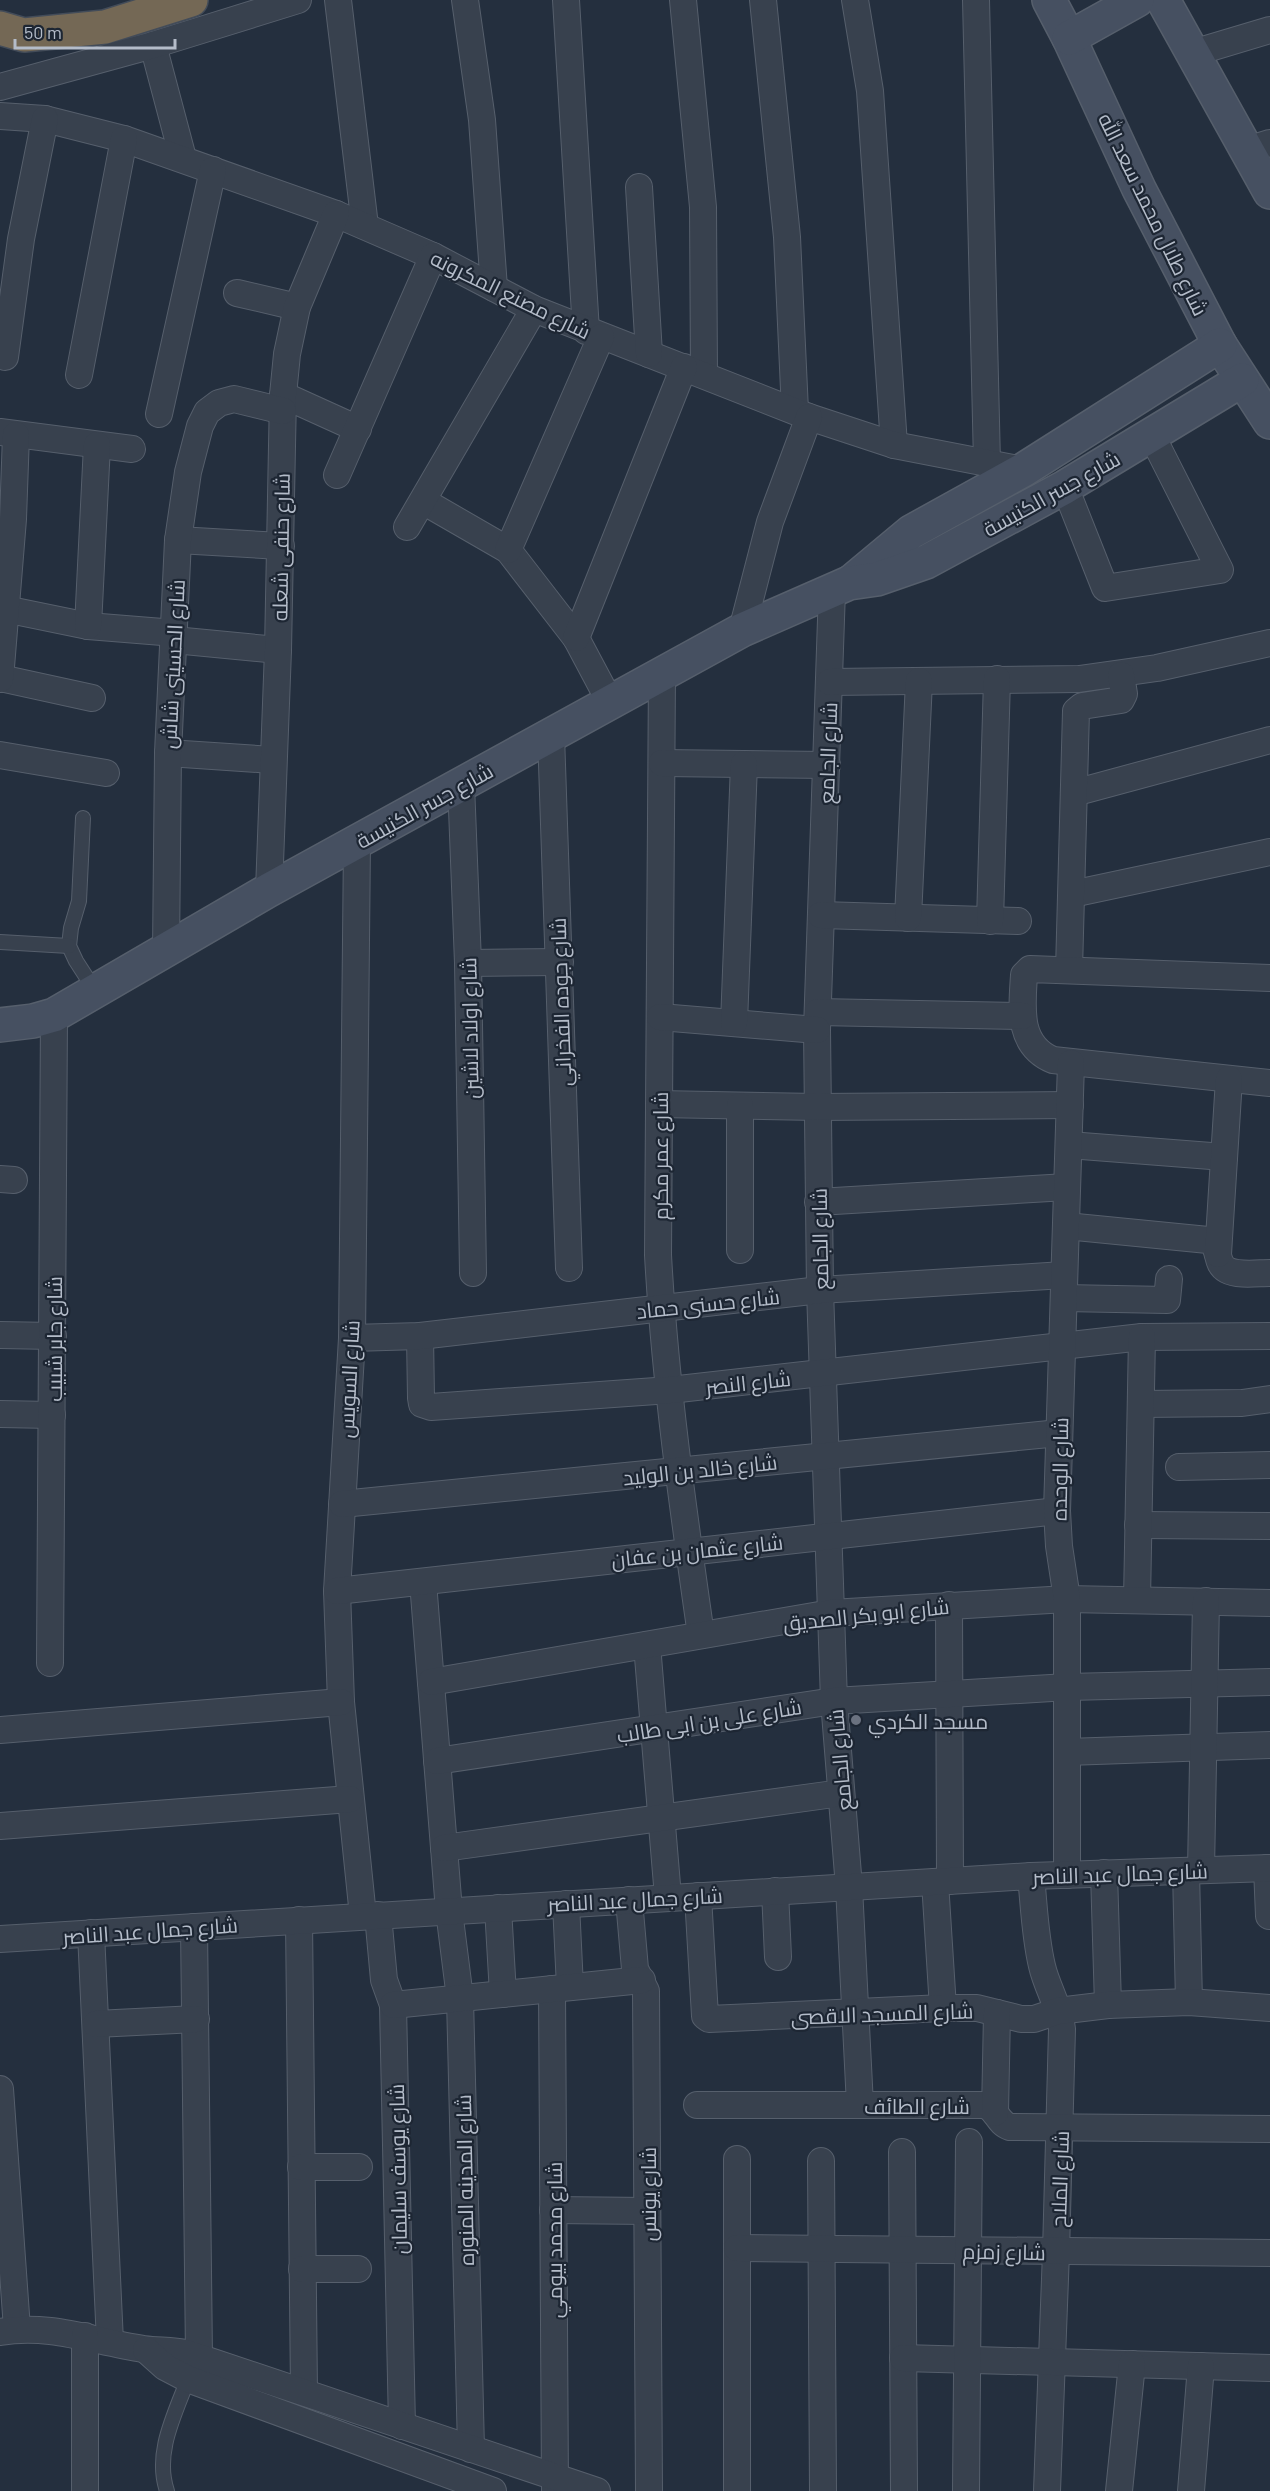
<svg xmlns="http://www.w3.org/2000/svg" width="1270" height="2491" viewBox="0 0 1270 2491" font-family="Barlow,Cairo,sans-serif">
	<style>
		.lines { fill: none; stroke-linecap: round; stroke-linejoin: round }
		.service-casing { stroke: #565f6c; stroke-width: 16 }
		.minor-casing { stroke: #565f6c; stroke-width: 28 }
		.secondary-casing { stroke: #565f6c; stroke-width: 36 }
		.motorway-casing { stroke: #434c59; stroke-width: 36 }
		.service { stroke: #38414e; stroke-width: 14 }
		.minor { stroke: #38414e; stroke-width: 26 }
		.secondary { stroke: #465061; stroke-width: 33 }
		.motorway { stroke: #746855; stroke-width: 33 }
		.worship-dot { fill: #6b7280; stroke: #1d2633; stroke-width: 2 }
		.labels { text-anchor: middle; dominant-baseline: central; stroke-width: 4.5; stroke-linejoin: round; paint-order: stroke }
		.street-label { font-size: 21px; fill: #b4bcc9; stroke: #1d2633 }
		.poi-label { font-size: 21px; fill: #b4bcc9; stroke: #1d2633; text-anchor: start }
	</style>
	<rect width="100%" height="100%" fill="#242f3e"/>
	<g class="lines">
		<defs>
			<g id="service">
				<polyline points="83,818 79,901 71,928 69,946 76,961 96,992"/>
				<polyline points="0,942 69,946"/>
				<path d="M 167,2491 C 154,2453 175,2414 188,2379"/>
			</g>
			<g id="minor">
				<polyline points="338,0 365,226"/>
				<polyline points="465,0 482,120 494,288"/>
				<polyline points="566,0 586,331"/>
				<polyline points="683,0 703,207 704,375"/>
				<polyline points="763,0 787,237 795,411"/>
				<polyline points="855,0 870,91 894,445"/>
				<polyline points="976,0 987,463"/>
				<polyline points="153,45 183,158"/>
				<polyline points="1193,53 1270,30"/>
				<polyline points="0,87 153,45 298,0"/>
				<polyline points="0,116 45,119 124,139 336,214 433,256 534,309 809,417 894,445 1023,470"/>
				<polyline points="1247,150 1270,143"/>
				<polyline points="639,187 649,354"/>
				<polyline points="237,293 297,307"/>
				<polyline points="5,357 21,239 45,119"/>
				<polyline points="79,375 124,139"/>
				<polyline points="283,395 358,429"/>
				<polyline points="159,414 213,170"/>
				<polyline points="0,432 132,449"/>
				<polyline points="337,475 433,256"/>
				<polyline points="1065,487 1105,588 1220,570 1152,436"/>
				<polyline points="423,501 508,550 576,638 610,702"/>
				<polyline points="407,527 534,309"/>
				<polyline points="178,540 281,546"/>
				<polyline points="508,550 601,337"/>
				<polyline points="832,590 817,1030 820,1290 834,1701 849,1887 860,2105"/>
				<polyline points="0,608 88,626 175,633"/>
				<polyline points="88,626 97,445"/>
				<polyline points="742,630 770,522 809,417"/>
				<polyline points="576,638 684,367"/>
				<polyline points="174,640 278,650"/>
				<path d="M 662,673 L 658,1255 C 665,1382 683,1509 701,1635"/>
				<polyline points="0,678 92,698"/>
				<polyline points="0,679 13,519 16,435"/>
				<polyline points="830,682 1079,679 1157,668 1270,643"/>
				<polyline points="551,735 569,1268"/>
				<polyline points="168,753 273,760"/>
				<polyline points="0,755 106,773"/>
				<polyline points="662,763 827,765"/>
				<polyline points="461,784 468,963 473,1273"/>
				<polyline points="1074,793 1270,740"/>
				<polyline points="357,841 352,1338 337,1591 341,1702 363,1916"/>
				<polyline points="269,890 278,650 283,395 287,354 297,307 336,214"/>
				<polyline points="1072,894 1270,852"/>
				<polyline points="821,915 1018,921"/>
				<polyline points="908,918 919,681"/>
				<polyline points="990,921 997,679"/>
				<polyline points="166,951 168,753 178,540 188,472 200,426 207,412 219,403 234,399 283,411"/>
				<polyline points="468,963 560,962"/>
				<polyline points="1069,970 1076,711 1082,706 1121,700 1124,694 1121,675"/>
				<path d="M 1270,978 L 1030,969 L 1024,975 C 1022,1007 1017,1045 1053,1060 L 1270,1083"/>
				<polyline points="818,1012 1023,1016"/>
				<polyline points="660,1017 817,1030"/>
				<polyline points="734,1023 744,764"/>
				<polyline points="659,1104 817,1107 1070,1105"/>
				<polyline points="1069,1145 1224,1157"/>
				<polyline points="0,1179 14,1180"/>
				<polyline points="818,1202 1067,1187"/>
				<path d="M 1066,1226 L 1208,1240 C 1222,1247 1214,1263 1227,1270 C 1238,1276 1258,1273 1270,1273"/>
				<polyline points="740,1250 740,1106"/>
				<polyline points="1218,1254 1229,1079"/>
				<polyline points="1064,1298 1167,1300 1169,1279"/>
				<polyline points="0,1335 53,1336"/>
				<polyline points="420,1336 421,1398 422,1404 431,1407 670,1390 1142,1337 1270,1336"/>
				<polyline points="352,1338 420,1336 820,1290 1064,1275"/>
				<polyline points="1141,1404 1242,1403 1270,1399"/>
				<polyline points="0,1414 52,1415"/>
				<polyline points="1179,1467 1270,1465"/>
				<polyline points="342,1504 1059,1433"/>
				<polyline points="1138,1525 1270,1526"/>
				<polyline points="423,1582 449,1911 460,1998 471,2449"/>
				<polyline points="337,1591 1057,1511"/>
				<polyline points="1137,1600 1142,1337"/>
				<polyline points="949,1605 950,1881"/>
				<polyline points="647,1645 668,1897"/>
				<polyline points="50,1663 54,1015"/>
				<polyline points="431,1682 831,1613 1067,1599 1270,1603"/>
				<polyline points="0,1730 341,1702"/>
				<polyline points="1067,1752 1270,1745"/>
				<polyline points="437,1761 834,1701 1068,1687 1270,1682"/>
				<polyline points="0,1826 350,1799"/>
				<polyline points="444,1848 841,1793"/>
				<polyline points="1267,1868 1269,1916"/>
				<polyline points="1201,1870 1206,1601"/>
				<polyline points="1186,1871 1189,2002"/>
				<polyline points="1104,1873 1108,2005"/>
				<polyline points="1067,1875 1067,1599 1059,1546 1057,1511 1071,1063"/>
				<path d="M 1031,1876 C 1034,1906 1035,1937 1042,1966 C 1047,1988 1060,2007 1062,2029 L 1056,2252 L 1047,2491"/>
				<polyline points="935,1882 943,2008"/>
				<polyline points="775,1891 778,1957"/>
				<polyline points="698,1896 705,2016 709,2019 943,2008 977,2008 1021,2019 1034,2019 1058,2011 1108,2005 1189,2002 1270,2008"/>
				<polyline points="629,1900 635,1969 646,1991 649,2491"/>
				<polyline points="566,1904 570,1987"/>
				<polyline points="498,1908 503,1994"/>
				<polyline points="378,1915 384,1980 393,2005 402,2426"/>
				<polyline points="299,1920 304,2392"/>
				<polyline points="194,1927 199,2357"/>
				<polyline points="91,1933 110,2342"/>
				<polyline points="0,1939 1031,1876 1270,1868"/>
				<polyline points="552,1989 555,2491"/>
				<polyline points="393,2005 642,1980"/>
				<polyline points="96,2024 196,2019"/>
				<polyline points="0,2089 17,2329"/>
				<path d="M 697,2105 L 984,2105 C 997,2108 997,2123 1010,2127 L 1270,2129"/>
				<polyline points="995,2113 997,2013"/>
				<polyline points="902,2152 904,2491"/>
				<polyline points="737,2159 737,2491"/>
				<polyline points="821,2161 823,2491"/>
				<polyline points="301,2167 359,2167"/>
				<polyline points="553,2210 647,2211"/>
				<polyline points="737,2248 1270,2253"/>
				<polyline points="302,2269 358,2269"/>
				<path d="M 0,2332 C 51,2323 94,2342 144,2349 C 158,2351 172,2350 186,2353 L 597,2491"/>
				<polyline points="146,2350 165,2367 188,2379 493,2491"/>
				<polyline points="903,2358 1270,2368"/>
				<polyline points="85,2491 85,2336"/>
				<polyline points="966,2491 969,2142"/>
				<polyline points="1119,2491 1132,2364"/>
				<polyline points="1191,2491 1201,2366"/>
			</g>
			<g id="secondary">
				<polyline points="1049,0 1069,38 1139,189 1220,345 1270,422"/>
				<polyline points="1163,0 1270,192"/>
				<polyline points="1069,38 1137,0"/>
				<polyline points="851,582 911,532 1023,470 1220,345"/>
				<polyline points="0,1025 33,1021 54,1015 269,890 742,630 849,583 877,579 926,562 1065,487 1242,380"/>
			</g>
			<polyline id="motorway" points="0,28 24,35 105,27 191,0"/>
		</defs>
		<use href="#service" class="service-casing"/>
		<use href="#minor" class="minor-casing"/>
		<use href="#secondary" class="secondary-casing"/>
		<use href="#motorway" class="motorway-casing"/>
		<use href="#service" class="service"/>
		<use href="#minor" class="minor"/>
		<use href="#secondary" class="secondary"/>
		<use href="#motorway" class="motorway"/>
	</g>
	<circle class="worship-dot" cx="856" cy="1720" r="6"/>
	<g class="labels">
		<g class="street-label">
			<text transform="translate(1154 214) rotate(64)">شارع طلال محمد سعد الله</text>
			<text transform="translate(511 294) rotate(26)">شارع مصنع المكرونه</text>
			<text transform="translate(1051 493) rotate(-29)">شارع جسر الكنيسة</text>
			<text transform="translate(280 547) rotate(-89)">شارع حنفى شعله</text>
			<text transform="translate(172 664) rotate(-87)">شارع الحسينى شاش</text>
			<text transform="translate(827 753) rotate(-88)">شارع الجامع</text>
			<text transform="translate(424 805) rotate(-29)">شارع جسر الكنيسة</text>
			<text transform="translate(560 1002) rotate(-92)">شارع جوده الفخراني</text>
			<text transform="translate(469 1028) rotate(-91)">شارع اولاد لاشين</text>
			<text transform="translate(659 1156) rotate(-90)">شارع عمر مكرم</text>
			<text transform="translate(819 1239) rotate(-91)">شارع الجامع</text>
			<text transform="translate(708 1303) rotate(-6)">شارع حسنى حماد</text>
			<text transform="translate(53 1339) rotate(-90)">شارع جابر شبيب</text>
			<text transform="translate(348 1379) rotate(-87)">شارع السويس</text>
			<text transform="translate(748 1382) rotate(-6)">شارع النصر</text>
			<text transform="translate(700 1469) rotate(-6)">شارع خالد بن الوليد</text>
			<text transform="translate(1059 1469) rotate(-89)">شارع الوحده</text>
			<text transform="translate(697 1550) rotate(-6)">شارع عثمان بن عفان</text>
			<text transform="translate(866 1614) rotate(-6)">شارع ابو بكر الصديق</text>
			<text transform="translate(709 1720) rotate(-9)">شارع على بن ابى طالب</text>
			<text transform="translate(839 1760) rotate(-95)">شارع الجامع</text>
			<text transform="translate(1120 1873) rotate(-2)">شارع جمال عبد الناصر</text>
			<text transform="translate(635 1899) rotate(-3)">شارع جمال عبد الناصر</text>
			<text transform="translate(150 1930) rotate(-4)">شارع جمال عبد الناصر</text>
			<text transform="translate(882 2013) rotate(-2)">شارع المسجد الاقصى</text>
			<text x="917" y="2105">شارع الطائف</text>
			<text transform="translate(397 2169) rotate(-91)">شارع يوسف سليمان</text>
			<text transform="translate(1059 2179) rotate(-88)">شارع الملاح</text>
			<text transform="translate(464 2180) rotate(-91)">شارع المدينه المنوره</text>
			<text transform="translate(647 2194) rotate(-90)">شارع يونس</text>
			<text transform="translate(553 2240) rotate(-90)">شارع محمد بيومي</text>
			<text transform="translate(1004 2251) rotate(1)">شارع زمزم</text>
		</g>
		<g class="poi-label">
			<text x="868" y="1720">مسجد الكردي</text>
		</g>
	</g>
	<path d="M15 39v9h160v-9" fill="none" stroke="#b4bcc9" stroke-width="3"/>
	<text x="24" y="39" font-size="18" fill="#b4bcc9" stroke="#1d2633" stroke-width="4.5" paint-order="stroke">50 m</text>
</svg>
